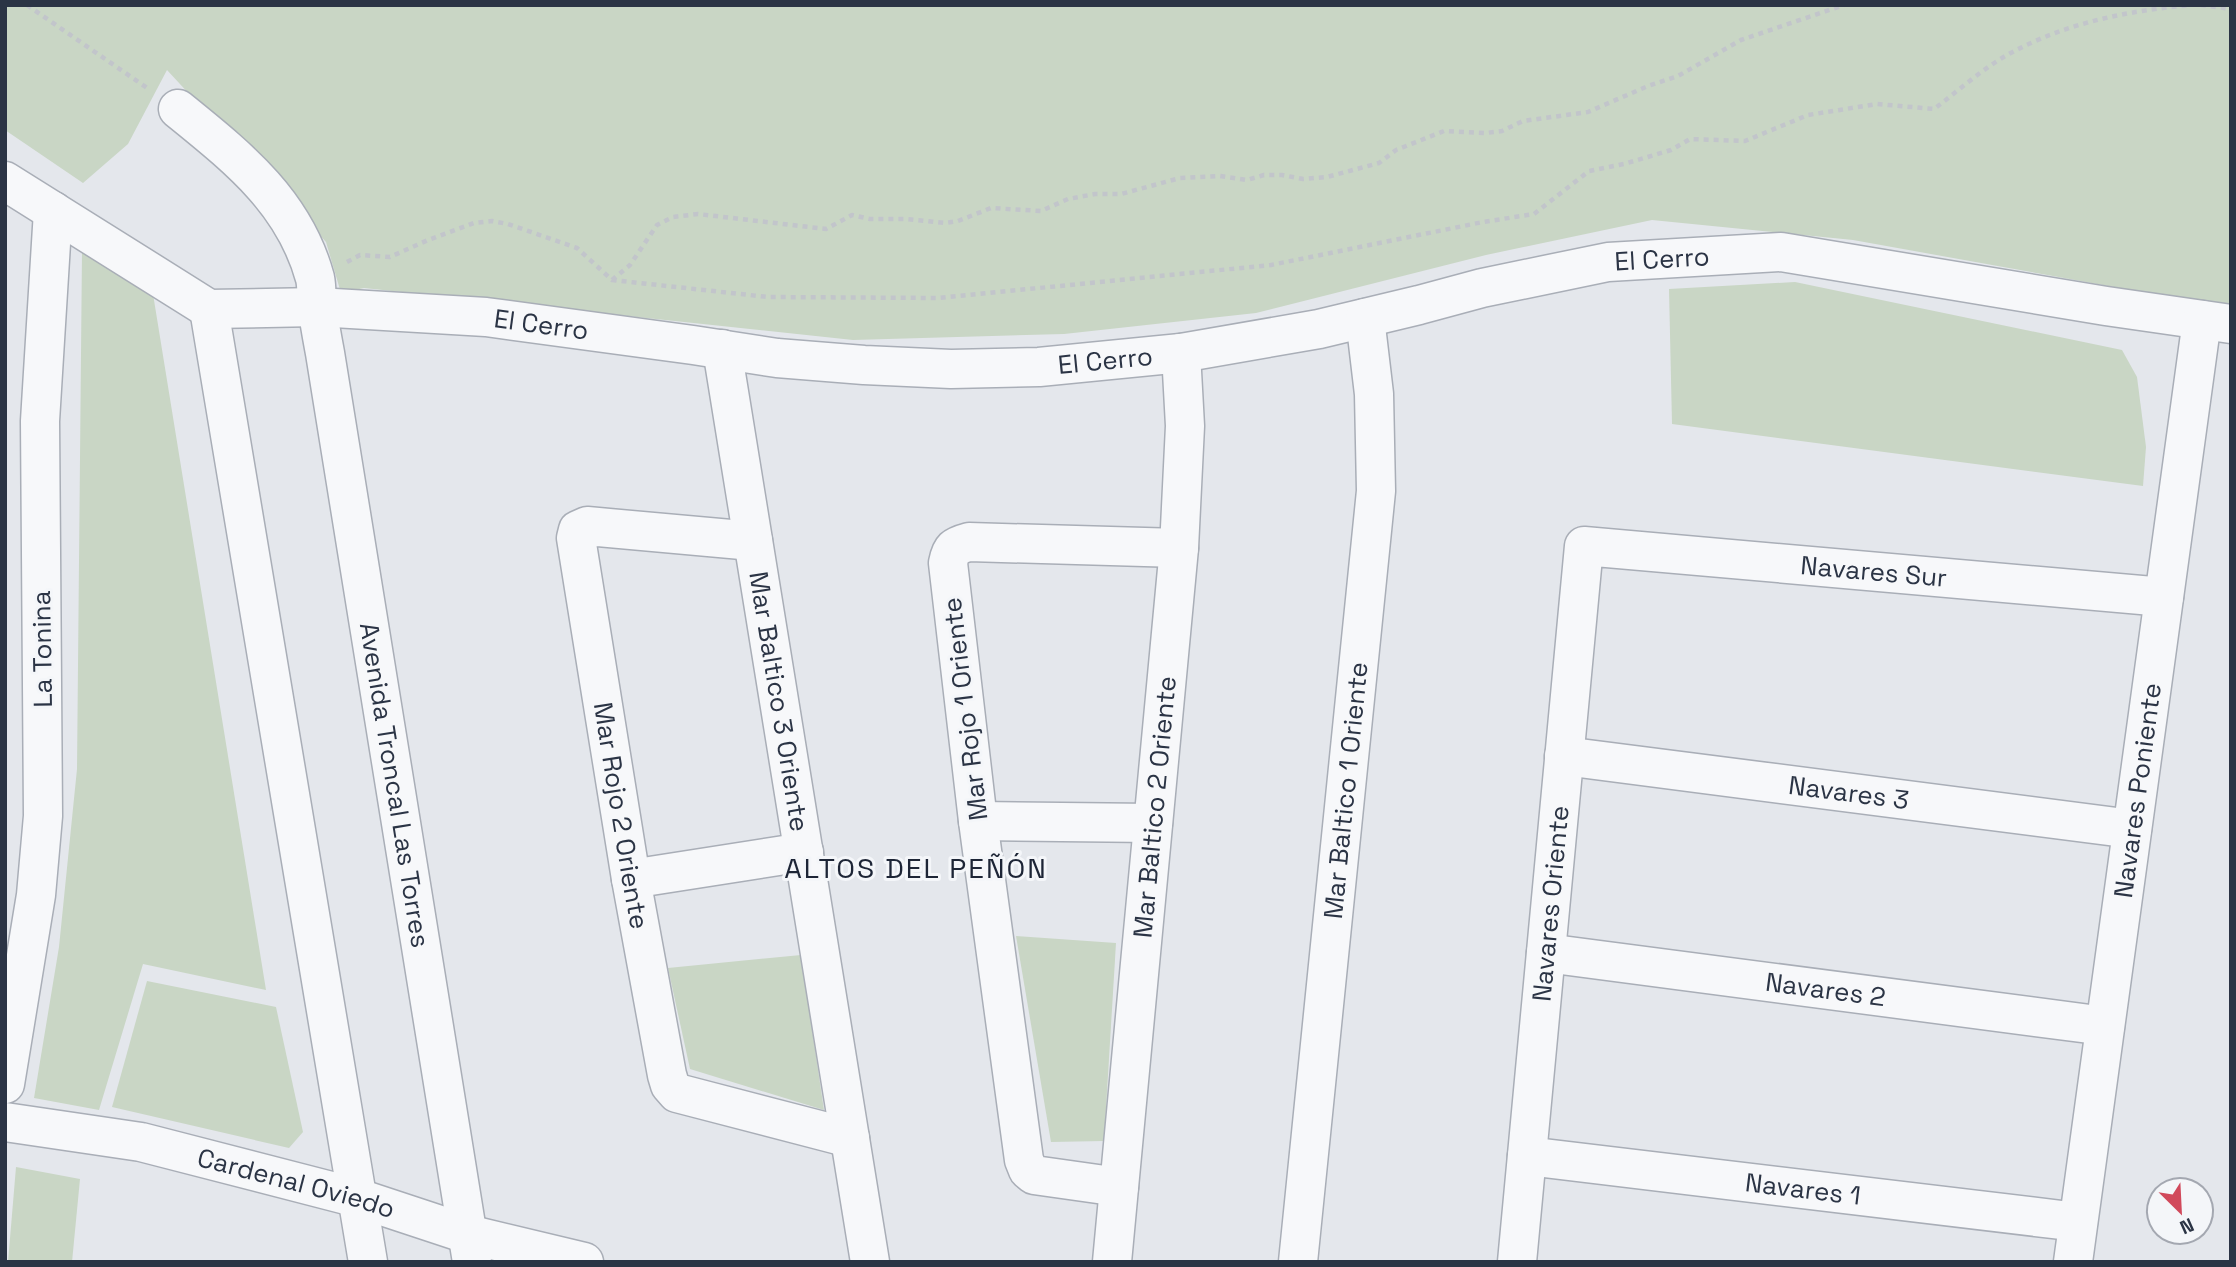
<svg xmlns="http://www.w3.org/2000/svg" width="2236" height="1267" viewBox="0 0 2236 1267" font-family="'Space Grotesk',sans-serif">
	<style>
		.green { fill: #c9d6c5 }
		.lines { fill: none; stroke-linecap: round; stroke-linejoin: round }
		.minor-casing { stroke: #a9aeb7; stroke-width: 41 }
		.path { stroke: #c2c5cb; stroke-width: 4.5; stroke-dasharray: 5 5; stroke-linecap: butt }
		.minor { stroke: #f7f8fa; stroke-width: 38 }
		.labels { text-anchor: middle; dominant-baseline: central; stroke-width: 6; stroke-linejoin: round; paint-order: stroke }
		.street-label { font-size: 26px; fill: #2b3445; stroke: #f4f6f9 }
		.neighbourhood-label { font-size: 28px; letter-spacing: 2px; fill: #1d2536; stroke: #f4f6f9 }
	</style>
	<rect width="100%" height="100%" fill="#e4e7ec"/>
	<g class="green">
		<polygon points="5,5 2231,5 2231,308 1853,240 1652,220 1486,255 1256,313 1064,334 853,340 364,288 341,293 326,242 167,70 128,144 83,183 5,130"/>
		<polygon points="82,251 153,294 266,990 143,964 99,1110 34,1098 59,947 77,769"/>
		<polygon points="1795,282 2122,350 2137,377 2146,447 2143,486 1672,424 1669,289"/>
		<polygon points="1016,936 1116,943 1104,1141 1051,1142"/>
		<polygon points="801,955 824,1110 690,1069 668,968"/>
		<polygon points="147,981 276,1007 303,1132 289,1148 112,1107"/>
		<polygon points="16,1167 80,1179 72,1262 8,1262"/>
	</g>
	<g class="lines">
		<defs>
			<g id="minor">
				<path id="s1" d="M 178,109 C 237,157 294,201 315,278 C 317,287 316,296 317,305 C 319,321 322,337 325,353 L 472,1262"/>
				<path id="s2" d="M 5,181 L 209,309 L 317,307 L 486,317 L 693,345 L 777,358 L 864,365 L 951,369 L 1039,367 L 1181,353 L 1319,329 L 1419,305 L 1482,288 L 1608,262 L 1781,252 L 2106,306 L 2231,324"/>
				<polyline points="209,309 368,1262"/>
				<path id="s3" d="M 722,349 L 870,1262"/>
				<path id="s4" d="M 753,541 L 587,526 L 578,530 L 576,538 L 631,879 L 667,1075 L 670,1085 L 677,1093 L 850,1138"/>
				<path id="s5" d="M 1564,756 L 2132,829"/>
				<polyline points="978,821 1153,823"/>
				<polyline points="631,879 804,852"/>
				<path id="s6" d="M 1546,953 L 2105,1026"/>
				<polyline points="5,1084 36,895 43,816 40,421 53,211"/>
				<path id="s7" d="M 5,1122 L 141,1142 L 358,1198 L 467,1234 L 584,1262"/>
				<path id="s8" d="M 1527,1156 L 2078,1222"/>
				<path d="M 1119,1187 L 1034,1175 L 1028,1170 L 1024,1160 L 978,821 L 948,563 C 951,548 954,546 969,542 L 1179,548"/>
				<path id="s9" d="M 1112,1262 L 1179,548 L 1185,426 L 1181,353"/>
				<path id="s10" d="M 1298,1262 L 1376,491 L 1374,394 L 1365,318"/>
				<path id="s11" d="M 1517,1262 L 1584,546 L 2164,597"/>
				<path id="s12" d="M 2073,1262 L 2202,320"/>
			</g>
		</defs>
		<use href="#minor" class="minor-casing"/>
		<g class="path">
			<polyline points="27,5 150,90"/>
			<polyline points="2201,5 2231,9"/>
			<path d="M 347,262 L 360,255 L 390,257 L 428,240 L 474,223 L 492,221 L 508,224 L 577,248 L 612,280 L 768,297 L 938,298 L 1271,265 L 1483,222 L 1534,214 L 1589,171 L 1624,164 L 1671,150 L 1690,139 L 1745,141 L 1808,115 L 1877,104 L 1934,109 C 1958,91 1981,70 2007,55 C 2065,23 2126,11 2191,5"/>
			<polyline points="612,280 630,265 657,225 673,217 698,214 826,229 852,215 870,219 907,219 945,223 958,221 991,208 1041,211 1068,199 1095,194 1121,194 1180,178 1220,176 1247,180 1264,175 1282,175 1303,179 1327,177 1379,163 1396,150 1444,131 1486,133 1502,131 1523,121 1588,112 1648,86 1678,76 1741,40 1844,5"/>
		</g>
		<use href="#minor" class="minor"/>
	</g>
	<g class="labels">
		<g class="street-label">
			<text stroke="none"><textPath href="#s2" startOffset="1708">El Cerro</textPath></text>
			<text stroke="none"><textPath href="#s2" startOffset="574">El Cerro</textPath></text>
			<text stroke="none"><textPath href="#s2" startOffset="1141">El Cerro</textPath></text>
			<text stroke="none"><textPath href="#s11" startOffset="1010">Navares Sur</textPath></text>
			<text transform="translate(42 649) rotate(-91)">La Tonina</text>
			<text stroke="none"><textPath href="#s3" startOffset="357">Mar Baltico 3 Oriente</textPath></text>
			<text transform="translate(965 709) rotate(-97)">Mar Rojo 1 Oriente</text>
			<text stroke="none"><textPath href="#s1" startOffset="735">Avenida Troncal Las Torres</textPath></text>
			<text stroke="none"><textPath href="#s10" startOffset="474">Mar Baltico 1 Oriente</textPath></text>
			<text stroke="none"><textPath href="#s12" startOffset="476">Navares Poniente</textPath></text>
			<text stroke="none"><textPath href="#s5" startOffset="287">Navares 3</textPath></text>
			<text stroke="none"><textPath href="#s9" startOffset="457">Mar Baltico 2 Oriente</textPath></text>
			<text stroke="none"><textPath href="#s4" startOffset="466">Mar Rojo 2 Oriente</textPath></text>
			<text stroke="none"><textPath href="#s11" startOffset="360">Navares Oriente</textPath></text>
			<text stroke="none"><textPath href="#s6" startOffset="282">Navares 2</textPath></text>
			<text stroke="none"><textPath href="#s7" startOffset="298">Cardenal Oviedo</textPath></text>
			<text stroke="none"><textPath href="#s8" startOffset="278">Navares 1</textPath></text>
		</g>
		<g class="neighbourhood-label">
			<text x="916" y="868">ALTOS DEL PEÑÓN</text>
		</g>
	</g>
	<rect width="2236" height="1267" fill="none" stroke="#2b3445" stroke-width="14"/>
	<g transform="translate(2180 1211) rotate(156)"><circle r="33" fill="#f4f6f9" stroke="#a4a8b1" stroke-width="2"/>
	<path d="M0-5L12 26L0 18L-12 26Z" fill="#d1495b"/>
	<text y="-10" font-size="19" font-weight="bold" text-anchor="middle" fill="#2b3445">N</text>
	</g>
</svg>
